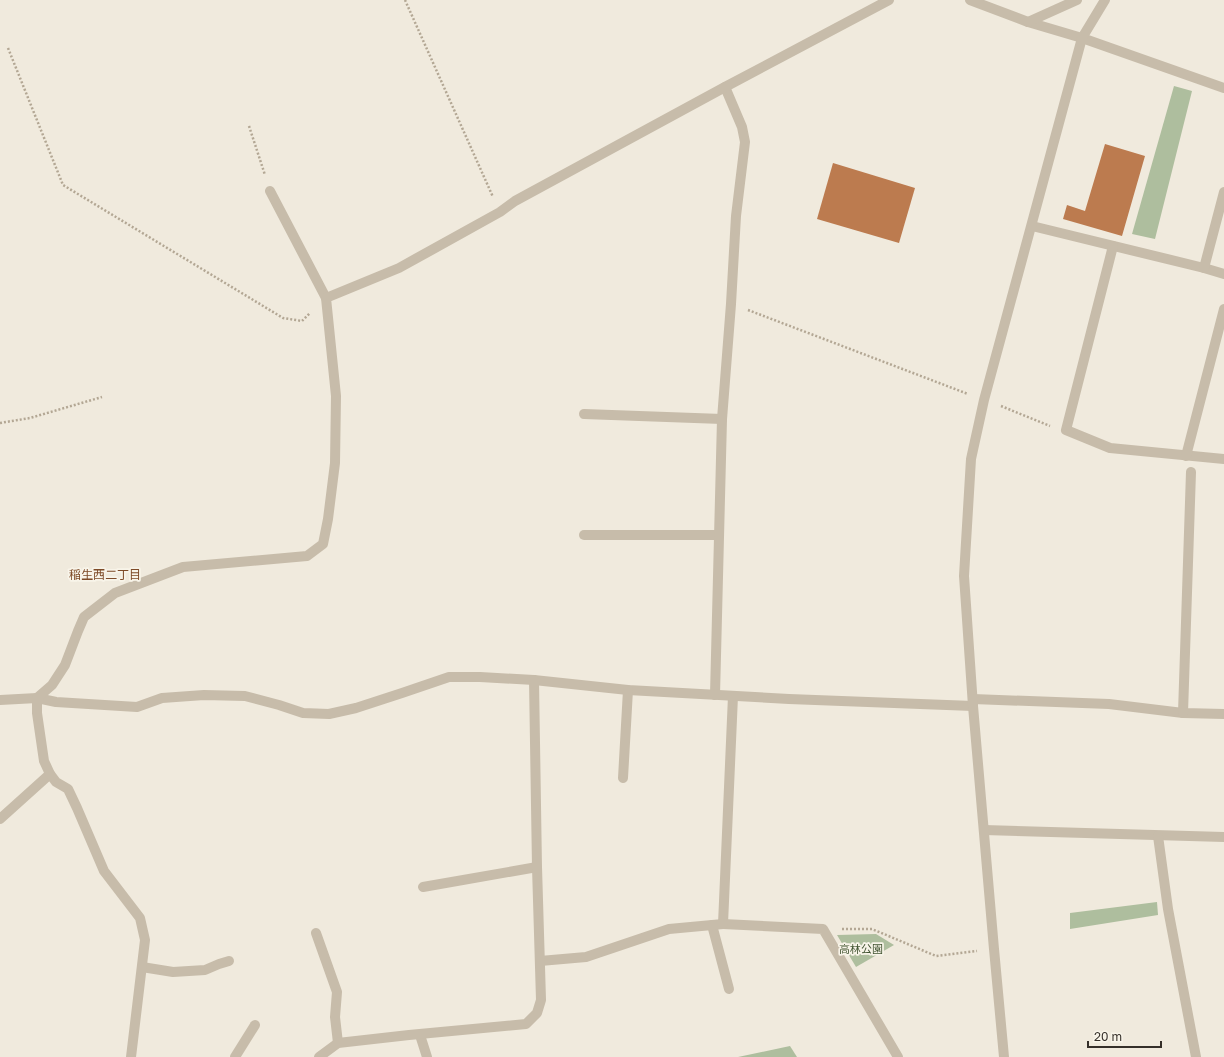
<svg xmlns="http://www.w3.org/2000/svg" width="1224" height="1057" viewBox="0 0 1224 1057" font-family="'Golos Text','Noto Sans JP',sans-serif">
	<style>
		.green { fill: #aebe9e }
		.building { fill: #bc7b4f }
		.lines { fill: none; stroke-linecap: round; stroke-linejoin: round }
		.path { stroke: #b3a794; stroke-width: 2.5; stroke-dasharray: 2 2; stroke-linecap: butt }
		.minor { stroke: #c7bcaa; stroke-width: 10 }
		.labels { text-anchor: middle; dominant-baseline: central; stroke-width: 3.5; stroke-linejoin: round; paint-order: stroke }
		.park-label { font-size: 11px; fill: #3f522f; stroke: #f8f4e9 }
		.neighbourhood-label { font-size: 12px; fill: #7e4b28; stroke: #f8f4e9 }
	</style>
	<rect width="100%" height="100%" fill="#f0eadd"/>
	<g class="green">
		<polygon points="1174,86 1192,91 1155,239 1132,234"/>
		<polygon points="1157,902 1158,915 1070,929 1070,913"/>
		<polygon points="876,934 894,945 856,967 837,935"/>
		<polygon points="790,1046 797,1057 738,1057"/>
	</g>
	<g class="building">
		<polygon points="1105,144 1145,156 1122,236 1063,219 1067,205 1085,211"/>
		<polygon points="833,163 915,188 899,243 817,219"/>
	</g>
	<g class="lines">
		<g class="path">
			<polyline points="405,0 493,197"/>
			<polyline points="8,48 63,185 283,318 302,321 310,313"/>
			<polyline points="249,126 265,175"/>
			<polyline points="748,310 968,394"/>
			<polyline points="1001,406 1050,426"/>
			<polyline points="0,423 30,418 102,397"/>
			<polyline points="842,929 872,929 936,956 977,951"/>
		</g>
		<g class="minor">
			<polyline points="970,0 1028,22 1082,38 1224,88"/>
			<polyline points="1028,22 1077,0"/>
			<polyline points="270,191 326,298"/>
			<polyline points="1032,226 1204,268 1224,274"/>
			<polyline points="1113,246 1066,430 1110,448 1224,459"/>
			<polyline points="1204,268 1224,192"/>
			<polyline points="584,414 722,419"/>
			<polyline points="1186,456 1224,309"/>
			<polyline points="584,535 719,535"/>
			<polyline points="715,695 722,419 731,304 736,216 745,142 742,127 725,87"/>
			<polyline points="733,696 723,924 823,929 898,1057"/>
			<polyline points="973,699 1109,704 1183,713 1224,714"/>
			<polyline points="0,700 37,698 56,702 137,707 162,698 204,695 245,696 279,705 303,713 329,714 356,708 402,693 449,677 480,677 534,680 628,690 789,699 973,706"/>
			<polyline points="1183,713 1191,472"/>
			<polyline points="623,778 628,690"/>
			<polyline points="0,819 50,774"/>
			<polyline points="984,830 1224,837"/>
			<polyline points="1158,836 1168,909 1196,1057"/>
			<polyline points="423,887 537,867"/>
			<polyline points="712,925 729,989"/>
			<polyline points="316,933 337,992 335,1017 338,1043"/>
			<polyline points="540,961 586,957 669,929 723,924"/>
			<polyline points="142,967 173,972 205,970 219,964 229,961"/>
			<polyline points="420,1035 427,1057"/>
			<polyline points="131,1057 145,940 140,918 104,871 77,808 68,789 56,782 50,774 44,761 37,713 37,698 52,685 65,665 78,631 84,617 115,593 183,567 307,556 323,544 328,519 335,463 336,396 326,298 399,268 500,212 515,201 725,87 889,0"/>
			<polyline points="235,1057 255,1025"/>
			<polyline points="319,1057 338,1043 409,1035 526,1024 537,1013 541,1000 537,867 534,680"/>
			<polyline points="1004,1057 994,949 973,706 964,576 971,459 984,400 1082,38 1105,0"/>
		</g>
	</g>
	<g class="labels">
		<g class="park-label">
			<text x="861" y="948">高林公園</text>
		</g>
		<g class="neighbourhood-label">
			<text x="105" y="574">稲生西二丁目</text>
		</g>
	</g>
	<path d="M1088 1041v6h73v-6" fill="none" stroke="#352f29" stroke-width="2"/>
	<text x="1094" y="1041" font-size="12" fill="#352f29" stroke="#f8f4e9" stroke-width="3" paint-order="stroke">20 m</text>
</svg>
